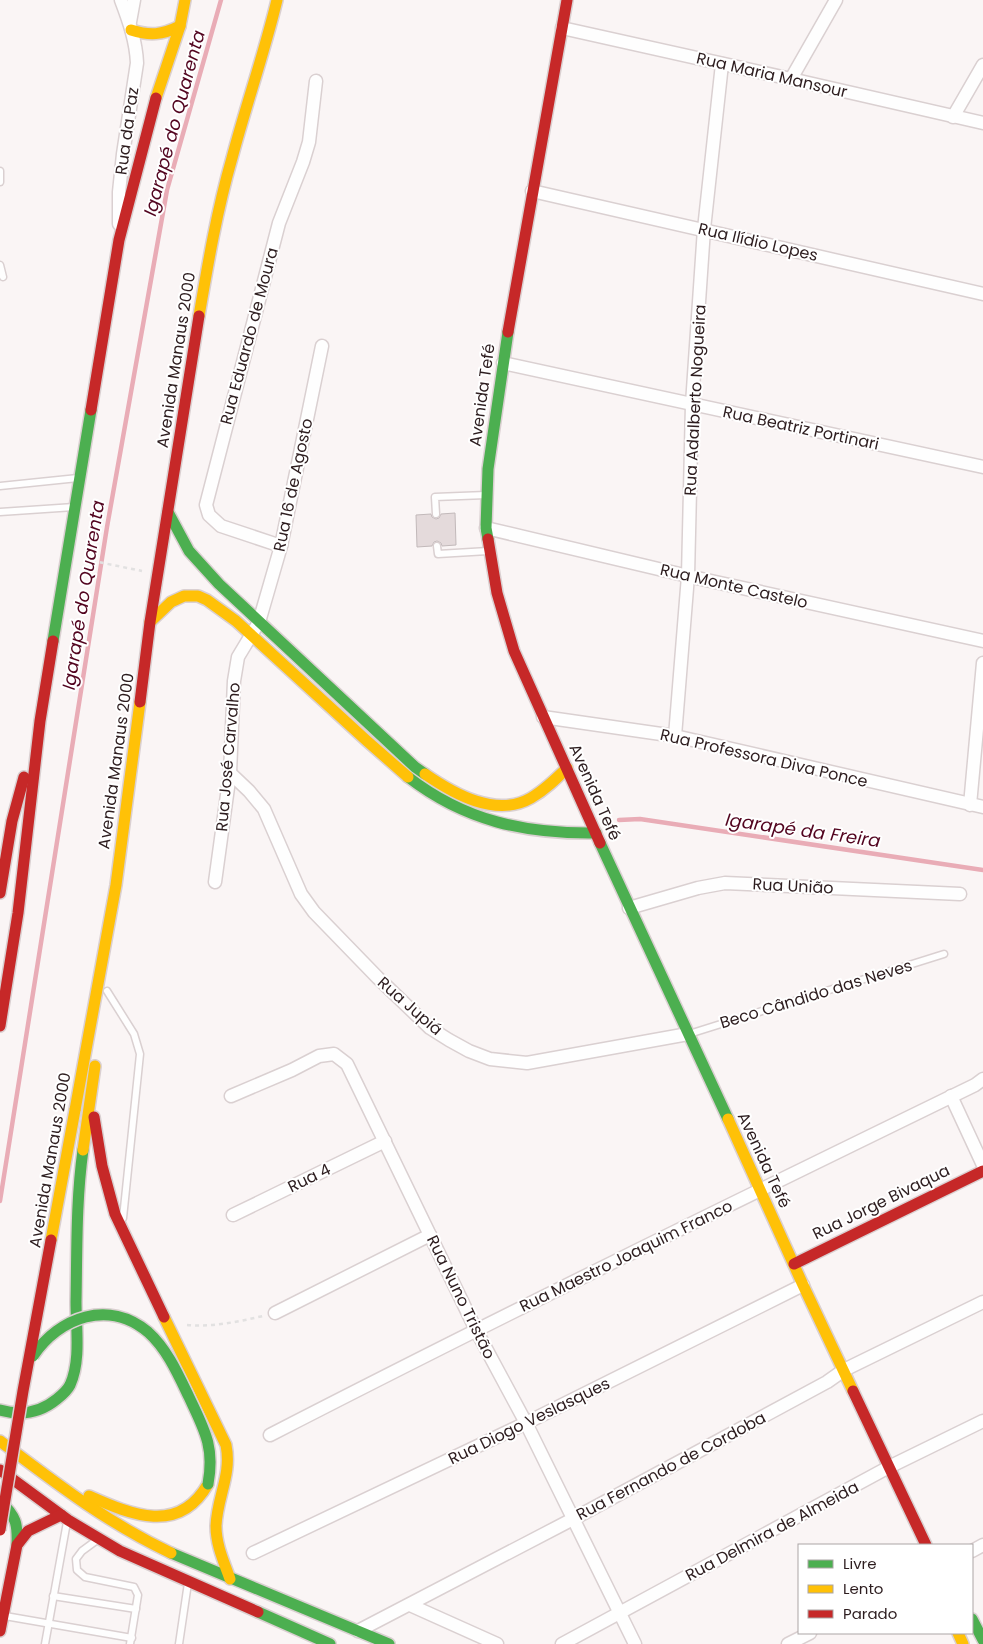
<svg xmlns="http://www.w3.org/2000/svg" width="983" height="1644" viewBox="0 0 983 1644" font-family="Poppins,sans-serif">
	<style>
		.lines { fill: none; stroke-linecap: round; stroke-linejoin: round }
		.stream { stroke: #e9acb6; stroke-width: 4.5 }
		.building { fill: #e4dadb; stroke: #c2b9ba }
		.lane-casing { stroke: #dad0d1; stroke-width: 9 }
		.street-casing { stroke: #dad0d1; stroke-width: 15 }
		.fast-casing { stroke: #dad0d1; stroke-width: 14 }
		.slow-casing { stroke: #dad0d1; stroke-width: 14 }
		.jam-casing { stroke: #dad0d1; stroke-width: 14 }
		.path { stroke: #e2e1e1; stroke-width: 2.5; stroke-dasharray: 4 4; stroke-linecap: butt }
		.lane { stroke: #fefefe; stroke-width: 6 }
		.street { stroke: #fefefe; stroke-width: 12 }
		.fast { stroke: #4caf50; stroke-width: 11 }
		.slow { stroke: #ffc107; stroke-width: 11 }
		.jam { stroke: #c62828; stroke-width: 11 }
		.fast-bridge-casing { stroke: #dad0d1; stroke-width: 14; stroke-linecap: butt }
		.slow-bridge-casing { stroke: #dad0d1; stroke-width: 14; stroke-linecap: butt }
		.jam-bridge-casing { stroke: #dad0d1; stroke-width: 14; stroke-linecap: butt }
		.fast-bridge { stroke: #4caf50; stroke-width: 11 }
		.slow-bridge { stroke: #ffc107; stroke-width: 11 }
		.jam-bridge { stroke: #c62828; stroke-width: 11 }
		.labels { text-anchor: middle; dominant-baseline: central; stroke-width: 4; stroke-linejoin: round; paint-order: stroke }
		.street-label { font-size: 16px; fill: #2d1d1f; stroke: #fff }
		.water-label { font-size: 18px; font-style: italic; fill: #52041f; stroke: #fff }
	</style>
	<rect width="100%" height="100%" fill="#faf5f5"/>
	<g class="lines">
		<g class="stream">
			<polyline points="619,820 640,819 983,870"/>
			<polyline points="0,1201 107,527 167,190 221,0"/>
		</g>
	</g>
	<polygon class="building" points="455,513 456,545 442,546 441,543 437,541 434,542 432,546 417,547 416,515 431,514 432,517 436,519 439,518 441,514"/>
	<g class="lines">
		<defs>
			<g id="lane">
				<polyline points="0,171 0,182"/>
				<polyline points="0,265 3,277"/>
				<polyline points="0,486 78,478"/>
				<polyline points="0,512 74,507"/>
				<polyline points="436,514 435,497 486,495"/>
				<polyline points="437,546 438,554 488,551"/>
				<polyline points="107,991 134,1034 140,1054 123,1218"/>
				<polyline points="689,1034 944,954"/>
				<polyline points="97,1540 82,1551 76,1559 77,1570 85,1577 134,1587 138,1595 130,1644"/>
				<polyline points="53,1596 136,1609"/>
				<polyline points="5,1616 132,1638"/>
				<polyline points="45,1644 67,1522"/>
				<polyline points="179,1644 188,1583"/>
			</g>
			<g id="street">
				<polyline points="130,22 134,0"/>
				<polyline points="562,28 791,79 983,123"/>
				<polyline points="791,79 836,0"/>
				<polyline points="953,117 983,65"/>
				<polyline points="532,191 983,294"/>
				<path d="M 119,224 L 119,192 L 123,154 L 137,63 C 136,41 129,21 121,0"/>
				<polyline points="503,363 983,467"/>
				<polyline points="486,528 688,576 983,641"/>
				<polyline points="281,546 221,526 209,515 206,505 279,223 303,162 309,142 316,81"/>
				<polyline points="543,717 675,736 983,807"/>
				<polyline points="675,736 688,576 692,404 704,229 722,64"/>
				<polyline points="230,773 249,791 264,809 301,894 314,912 378,978 430,1028 449,1040 469,1051 490,1059 527,1063 688,1034"/>
				<polyline points="970,805 983,663"/>
				<polyline points="215,882 230,773 234,681 238,657 259,622 281,546 322,346"/>
				<polyline points="629,908 698,888 725,883 960,894"/>
				<polyline points="231,1096 292,1070 319,1056 334,1054 347,1064 476,1330 526,1423 635,1644"/>
				<polyline points="951,1096 983,1165"/>
				<polyline points="233,1215 385,1141"/>
				<polyline points="275,1313 430,1235"/>
				<path d="M 270,1435 C 503,1315 739,1200 975,1085 L 983,1079"/>
				<polyline points="972,1551 983,1545"/>
				<polyline points="253,1553 526,1423 803,1285"/>
				<polyline points="410,1605 497,1644"/>
				<polyline points="358,1631 573,1519 827,1382 844,1370 983,1302"/>
				<polyline points="562,1644 889,1467 983,1421"/>
				<polyline points="788,1644 810,1633"/>
			</g>
			<g id="fast">
				<polyline points="168,512 189,551 219,584 415,767 425,774"/>
				<polyline points="488,539 486,528 488,469 508,332"/>
				<polyline points="53,641 91,410"/>
				<path d="M 408,777 C 465,821 525,834 596,833"/>
				<polyline points="600,843 728,1119"/>
				<path d="M 0,1410 C 21,1416 40,1413 57,1399 C 62,1395 67,1391 70,1385 C 81,1361 76,1328 76,1302 C 77,1251 76,1200 83,1150"/>
				<path d="M 0,1501 C 16,1516 18,1524 17,1545"/>
				<polyline points="171,1553 389,1644"/>
				<polyline points="258,1612 330,1644"/>
				<polyline points="972,1619 983,1640"/>
			</g>
			<g id="slow">
				<path d="M 131,30 C 150,36 162,35 180,26"/>
				<polyline points="156,98 180,26 185,0"/>
				<path d="M 199,316 C 208,263 217,210 232,158 C 246,105 264,54 277,0"/>
				<polyline points="150,622 171,602 184,596 198,596 207,600 236,621 367,741 408,777"/>
				<path d="M 425,774 C 454,794 496,818 531,798 C 545,790 556,779 567,768"/>
				<polyline points="75,1110 116,885 140,702"/>
				<polyline points="728,1119 803,1285 853,1391"/>
				<polyline points="83,1150 95,1066"/>
				<path d="M 164,1317 L 226,1445 C 232,1475 217,1497 216,1526 C 216,1545 224,1562 230,1579"/>
				<path d="M 0,1441 C 57,1484 106,1522 171,1553"/>
				<path d="M 89,1496 C 132,1515 179,1535 208,1484"/>
				<polyline points="958,1633 963,1644"/>
			</g>
			<g id="jam">
				<polyline points="508,332 567,0"/>
				<polyline points="91,410 119,240 156,98"/>
				<polyline points="488,539 497,593 514,651 600,843"/>
				<polyline points="140,702 150,622 199,316"/>
				<polyline points="0,893 12,821 24,777"/>
				<polyline points="0,1026 18,913 40,721 53,641"/>
				<polyline points="94,1117 102,1166 115,1214 164,1317"/>
				<polyline points="794,1264 983,1171"/>
				<polyline points="853,1391 926,1545"/>
				<polyline points="0,1470 68,1520 120,1551 258,1612"/>
				<polyline points="0,1631 17,1545 28,1531 61,1515"/>
			</g>
		</defs>
		<use href="#lane" class="lane-casing"/>
		<use href="#street" class="street-casing"/>
		<use href="#fast" class="fast-casing"/>
		<use href="#slow" class="slow-casing"/>
		<use href="#jam" class="jam-casing"/>
		<g class="path">
			<polyline points="84,559 142,571"/>
			<path d="M 187,1325 C 213,1327 237,1322 263,1316"/>
		</g>
		<use href="#lane" class="lane"/>
		<use href="#street" class="street"/>
		<use href="#fast" class="fast"/>
		<use href="#slow" class="slow"/>
		<use href="#jam" class="jam"/>
		<defs>
			<path id="fast-bridge" d="M 33,1356 C 59,1317 109,1299 148,1332 C 167,1349 178,1374 189,1397 C 204,1429 215,1447 208,1484"/>
			<polyline id="slow-bridge" points="51,1240 75,1110"/>
			<polyline id="jam-bridge" points="0,1530 23,1391 51,1240"/>
		</defs>
		<use href="#fast-bridge" class="fast-bridge-casing"/>
		<use href="#slow-bridge" class="slow-bridge-casing"/>
		<use href="#jam-bridge" class="jam-bridge-casing"/>
		<use href="#fast-bridge" class="fast-bridge"/>
		<use href="#slow-bridge" class="slow-bridge"/>
		<use href="#jam-bridge" class="jam-bridge"/>
	</g>
	<g class="labels">
		<g class="street-label">
			<text transform="translate(772 75) rotate(13)">Rua Maria Mansour</text>
			<text transform="translate(127 131) rotate(-82)">Rua da Paz</text>
			<text transform="translate(758 242) rotate(13)">Rua Ilídio Lopes</text>
			<text transform="translate(249 336) rotate(-75)">Rua Eduardo de Moura</text>
			<text transform="translate(176 360) rotate(-81)">Avenida Manaus 2000</text>
			<text transform="translate(482 395) rotate(-82)">Avenida Tefé</text>
			<text transform="translate(695 400) rotate(-87)">Rua Adalberto Nogueira</text>
			<text transform="translate(801 428) rotate(12)">Rua Beatriz Portinari</text>
			<text transform="translate(293 485) rotate(-78)">Rua 16 de Agosto</text>
			<text transform="translate(734 586) rotate(13)">Rua Monte Castelo</text>
			<text transform="translate(228 757) rotate(-85)">Rua José Carvalho</text>
			<text transform="translate(764 758) rotate(13)">Rua Professora Diva Ponce</text>
			<text transform="translate(116 761) rotate(-82)">Avenida Manaus 2000</text>
			<text transform="translate(595 792) rotate(66)">Avenida Tefé</text>
			<text transform="translate(793 886) rotate(3)">Rua União</text>
			<text transform="translate(816 994) rotate(-17)">Beco Cândido das Neves</text>
			<text transform="translate(410 1006) rotate(41)">Rua Jupiá</text>
			<text transform="translate(50 1160) rotate(-80)">Avenida Manaus 2000</text>
			<text transform="translate(764 1160) rotate(65)">Avenida Tefé</text>
			<text transform="translate(309 1178) rotate(-26)">Rua 4</text>
			<text transform="translate(881 1202) rotate(-26)">Rua Jorge Bivaqua</text>
			<text transform="translate(626 1256) rotate(-26)">Rua Maestro Joaquim Franco</text>
			<text transform="translate(461 1297) rotate(64)">Rua Nuno Tristão</text>
			<text transform="translate(529 1421) rotate(-26)">Rua Diogo Veslasques</text>
			<text transform="translate(671 1466) rotate(-28)">Rua Fernando de Cordoba</text>
			<text transform="translate(772 1531) rotate(-28)">Rua Delmira de Almeida</text>
		</g>
		<g class="water-label">
			<text transform="translate(174 123) rotate(-75)">Igarapé do Quarenta</text>
			<text transform="translate(83 595) rotate(-81)">Igarapé do Quarenta</text>
			<text transform="translate(803 830) rotate(8)">Igarapé da Freira</text>
		</g>
	</g>
	<rect x="798" y="1544" width="175" height="90" fill="#ffffff" stroke="#aba5a5"/>
	<rect x="808" y="1560" width="25" height="8" fill="#4caf50" stroke="#aba5a5"/>
	<text x="843" y="1569" font-size="15" fill="#2d1d1f">Livre</text>
	<rect x="808" y="1585" width="25" height="8" fill="#ffc107" stroke="#aba5a5"/>
	<text x="843" y="1594" font-size="15" fill="#2d1d1f">Lento</text>
	<rect x="808" y="1610" width="25" height="8" fill="#c62828" stroke="#aba5a5"/>
	<text x="843" y="1619" font-size="15" fill="#2d1d1f">Parado</text>
</svg>
